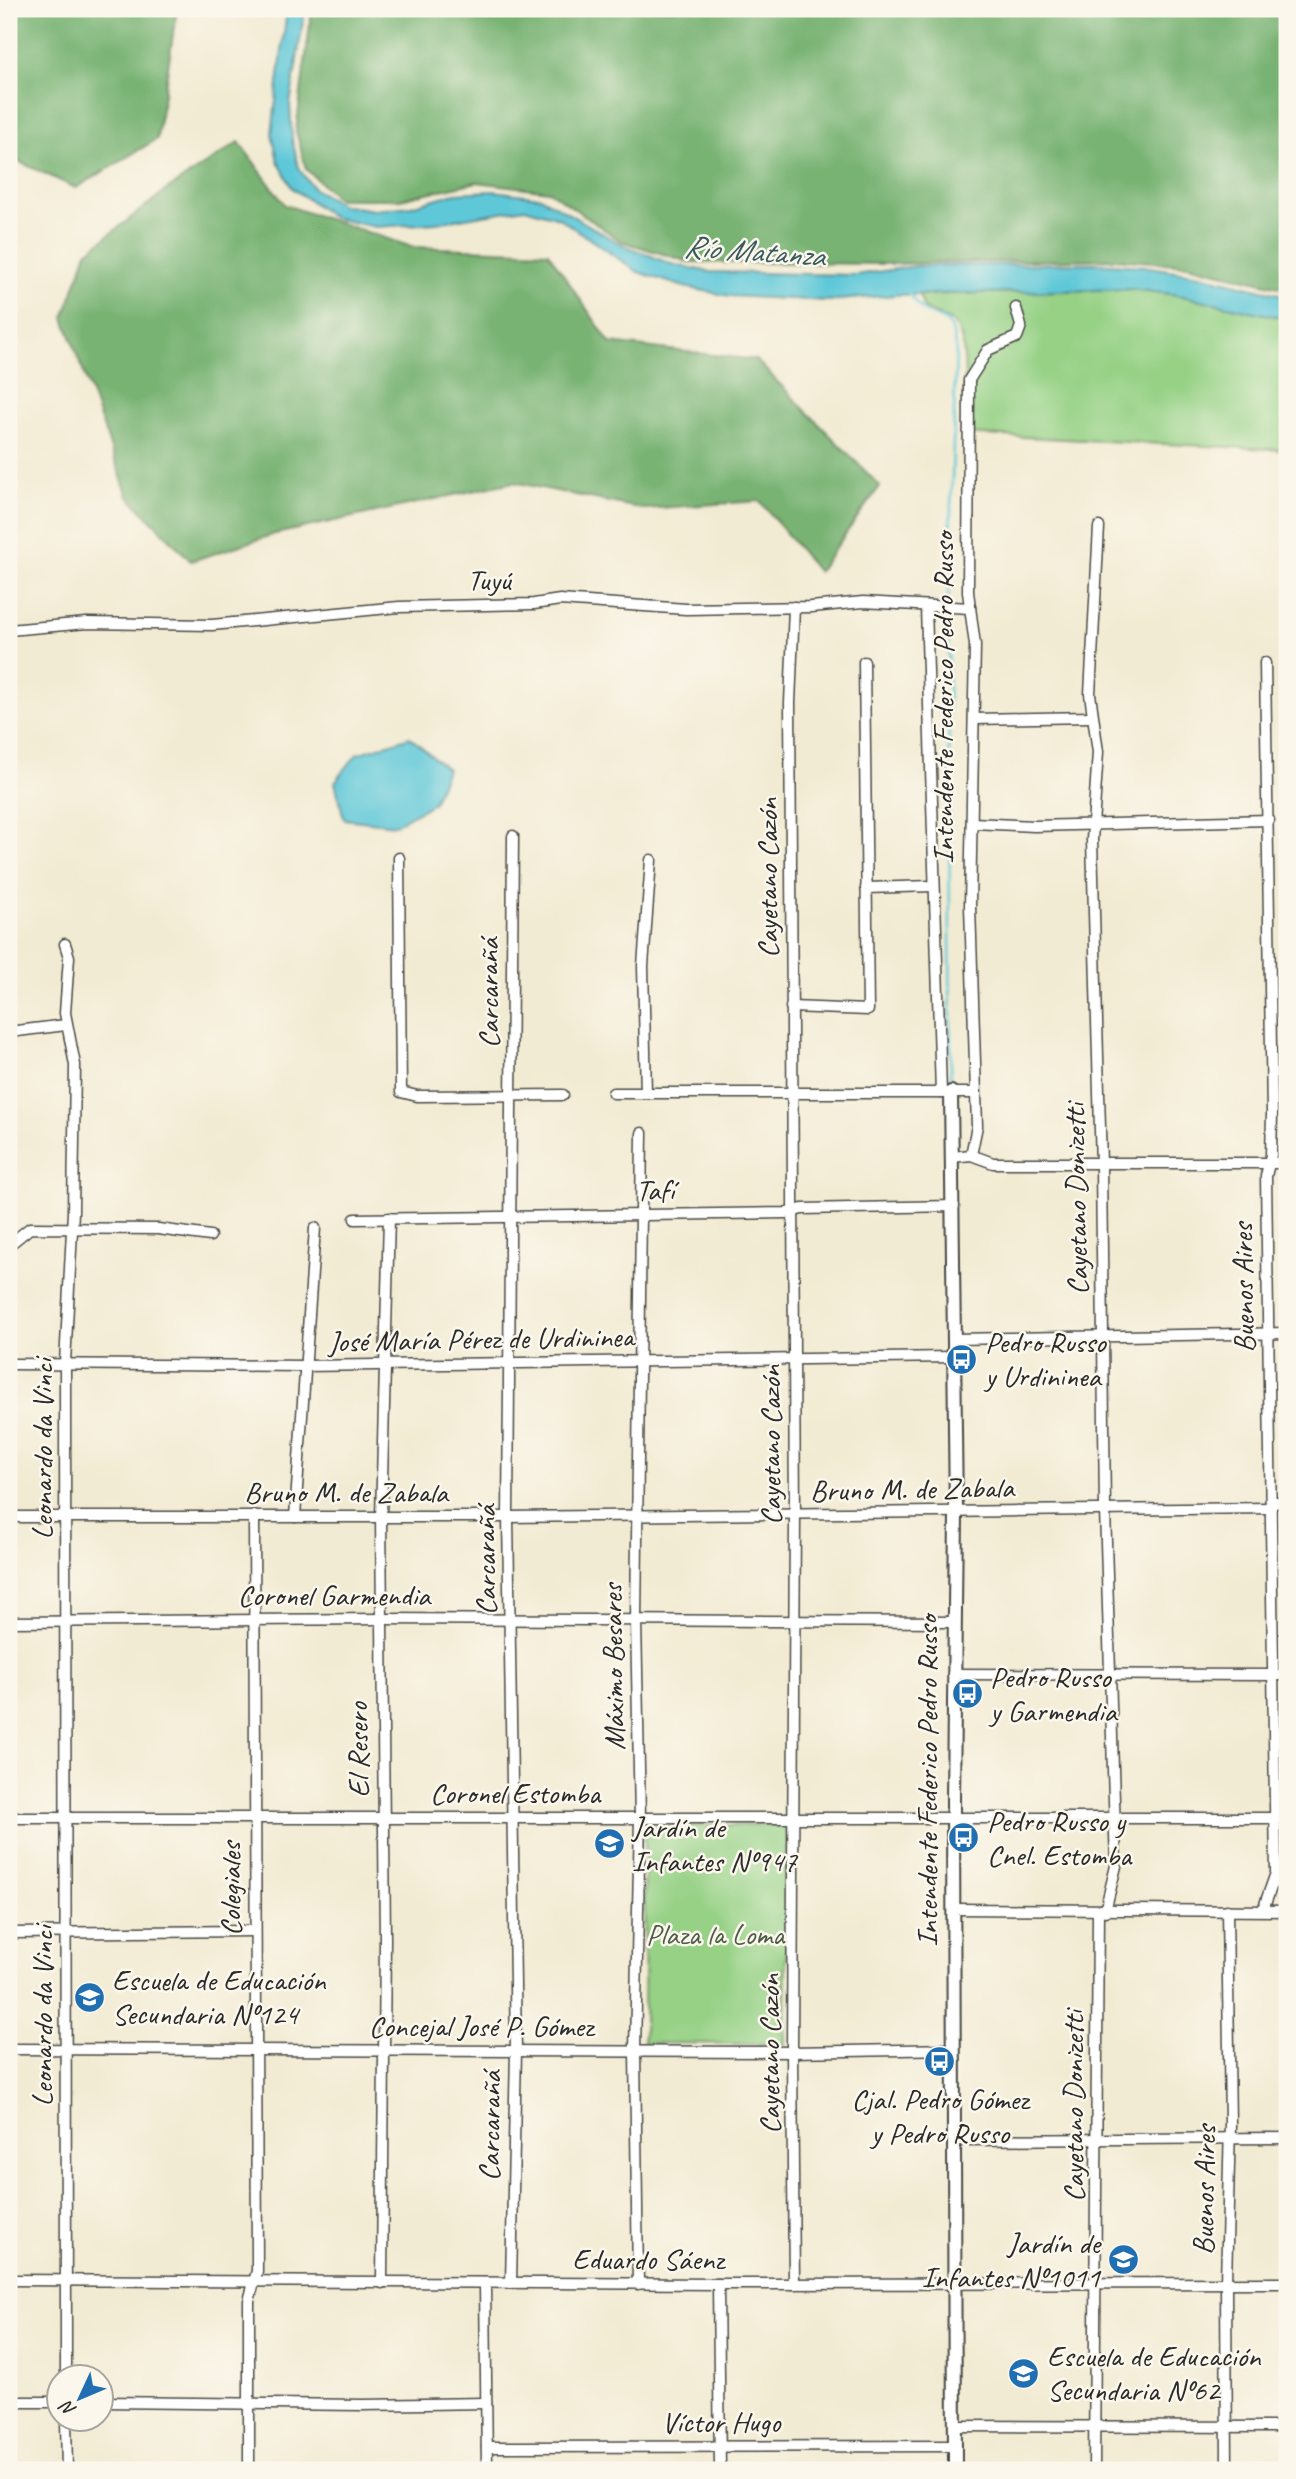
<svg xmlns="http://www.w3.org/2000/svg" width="1296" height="2479" viewBox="0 0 1296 2479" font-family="Caveat,sans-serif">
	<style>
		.green { fill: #96d186; stroke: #607e58; stroke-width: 2 }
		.forest { fill: #78b373; stroke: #526f4f; stroke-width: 2 }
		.water { fill: #5ec8d8; stroke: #447a82; stroke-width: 2 }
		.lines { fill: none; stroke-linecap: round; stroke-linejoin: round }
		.stream { stroke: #5ec8d8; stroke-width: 2.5 }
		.minor-casing { stroke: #494844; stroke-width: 13 }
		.tertiary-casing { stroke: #494844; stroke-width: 16 }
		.minor { stroke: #fff; stroke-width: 10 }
		.tertiary { stroke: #fff; stroke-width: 12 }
		.labels { text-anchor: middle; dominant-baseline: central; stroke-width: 5; stroke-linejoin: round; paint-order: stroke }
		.street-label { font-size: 30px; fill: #2b2b2b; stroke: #fbf7ec }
		.poi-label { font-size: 30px; fill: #2b2b2b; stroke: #fbf7ec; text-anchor: start }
		.park-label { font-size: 30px; fill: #4b5d46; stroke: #fbf7ec }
		.water-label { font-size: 32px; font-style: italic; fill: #3a5a5f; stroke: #fbf7ec }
	</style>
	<rect width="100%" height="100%" fill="#fbf7ec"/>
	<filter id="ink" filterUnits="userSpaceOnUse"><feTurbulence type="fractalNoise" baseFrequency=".0143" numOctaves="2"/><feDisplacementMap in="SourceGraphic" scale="14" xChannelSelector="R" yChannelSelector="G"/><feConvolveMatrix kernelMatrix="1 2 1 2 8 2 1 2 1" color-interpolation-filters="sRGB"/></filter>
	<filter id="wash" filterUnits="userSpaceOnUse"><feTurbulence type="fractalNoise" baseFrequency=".00686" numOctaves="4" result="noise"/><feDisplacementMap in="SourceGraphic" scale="28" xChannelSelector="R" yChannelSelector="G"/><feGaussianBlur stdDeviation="1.57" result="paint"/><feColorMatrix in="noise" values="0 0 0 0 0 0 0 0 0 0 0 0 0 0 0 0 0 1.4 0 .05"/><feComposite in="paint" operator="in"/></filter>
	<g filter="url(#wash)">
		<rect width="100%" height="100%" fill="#f2ebd3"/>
		<g class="green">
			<path d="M 1132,289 L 1178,295 L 1287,319 L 1287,450 L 962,434 C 963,410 971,340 954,324 C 946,317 933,314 924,308 L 919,295 Z"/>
			<polygon points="787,1825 785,2044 644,2043 645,1826"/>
		</g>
		<g class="forest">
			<polygon points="9,9 177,9 157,139 76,188 9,157"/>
			<polygon points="312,9 1287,9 1287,289 1188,265 1116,259 884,264 689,262 621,241 549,191 477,182 400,199 338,199 306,169 296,131"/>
			<polygon points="239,142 285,205 412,247 548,252 610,343 756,360 880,486 818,572 760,501 643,509 513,482 275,534 191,561 128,496 64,318 87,252 165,191"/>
		</g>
		<g class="water">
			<polygon points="287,9 305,9 290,104 292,139 299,169 314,189 342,205 374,210 411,206 455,193 494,191 540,197 621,244 671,264 710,272 856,275 917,266 1092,263 1143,266 1200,275 1287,296 1287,319 1178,295 1132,289 896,295 828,301 730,296 684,287 638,272 559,218 525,208 436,223 376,227 334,218 292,188 278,161 272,134"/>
			<polygon points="410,737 447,769 433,803 395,825 344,819 335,782 357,754"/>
		</g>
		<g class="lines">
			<g class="stream">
				<path d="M 909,292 C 924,322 941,312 951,327 C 954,333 954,343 956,350 L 948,603"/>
				<polyline points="948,609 951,1089"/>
			</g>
		</g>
	</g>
	<g filter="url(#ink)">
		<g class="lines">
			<defs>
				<g id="minor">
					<polyline points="1099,527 1090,694 1098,752 1092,840 1101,1165 1105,1510 1116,1866 1105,1911"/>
					<polyline points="794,607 790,703 795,1515 792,2052 794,2284"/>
					<polyline points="926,607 941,1093"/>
					<polyline points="9,630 87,623 212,625 399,607 534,604 560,600 686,609 811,607 863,602 970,608"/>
					<polyline points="974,719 1092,717"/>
					<polyline points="972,823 1034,826 1269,820"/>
					<polyline points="399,858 401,1092 417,1096 563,1095"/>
					<polyline points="866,888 933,886"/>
					<polyline points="65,944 69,957 65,1013 75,1065 73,1212 65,1363 66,2378"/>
					<polyline points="791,1007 868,1010 864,662"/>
					<polyline points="9,1032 66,1025"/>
					<polyline points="613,1093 975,1093"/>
					<polyline points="646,1093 643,966 651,860"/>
					<polyline points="971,1155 977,1126 970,906 975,645 968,592 969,380 988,350 1017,337 1021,326 1016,308"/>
					<polyline points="952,1157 971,1155 993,1163 1287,1163"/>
					<polyline points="355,1219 787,1213 802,1209 954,1206"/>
					<polyline points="10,1244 30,1228 158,1229 210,1236"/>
					<polyline points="954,1339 1287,1333"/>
					<polyline points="9,1364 304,1366 953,1357"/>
					<polyline points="1271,1502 1287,1502"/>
					<polyline points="9,1517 508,1517 1271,1508"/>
					<polyline points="295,1517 315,1228"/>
					<polyline points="9,1622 382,1619 953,1622"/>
					<polyline points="953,1674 1287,1675"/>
					<polyline points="9,1818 1273,1818"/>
					<polyline points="954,1909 1287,1911"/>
					<polyline points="1227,1910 1230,2124 1226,2282 1227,2470"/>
					<polyline points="1263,1910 1276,1873 1266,1176 1271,1155 1272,1114 1265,663"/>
					<polyline points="9,1933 254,1931"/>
					<polyline points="9,2049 792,2052 954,2049"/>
					<polyline points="954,2140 1287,2138"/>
					<polyline points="9,2280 718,2284 1287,2283"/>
					<polyline points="382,2283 385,1939 381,1517 389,1218"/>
					<polyline points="485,2283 487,2470"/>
					<polyline points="511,2283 516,2051 508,1517 513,836"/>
					<polyline points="638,2284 635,2050 640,1818 636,1621 642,1133"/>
					<polyline points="718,2284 720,2470"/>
					<polyline points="9,2402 60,2402"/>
					<polyline points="102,2402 363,2405 486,2403"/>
					<polyline points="66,2420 67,2470"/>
					<polyline points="956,2426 1287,2427"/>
					<polyline points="487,2447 956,2446"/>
					<polyline points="249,2470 249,2301 257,2271 254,1516"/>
					<polyline points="1094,2470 1098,1911"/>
				</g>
				<polyline id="tertiary" points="951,1092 956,1513 953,1800 955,2470"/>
			</defs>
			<use href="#minor" class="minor-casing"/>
			<use href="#tertiary" class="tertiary-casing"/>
			<use href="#minor" class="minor"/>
			<use href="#tertiary" class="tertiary"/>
		</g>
	</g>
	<defs>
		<symbol id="bus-disc" viewBox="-11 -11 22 22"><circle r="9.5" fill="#1f6fb2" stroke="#fbf7ec"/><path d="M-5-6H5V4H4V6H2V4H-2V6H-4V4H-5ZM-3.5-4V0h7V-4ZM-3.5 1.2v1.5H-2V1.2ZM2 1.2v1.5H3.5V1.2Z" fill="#fff"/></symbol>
		<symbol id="school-disc" viewBox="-11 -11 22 22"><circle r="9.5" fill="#1f6fb2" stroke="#fbf7ec"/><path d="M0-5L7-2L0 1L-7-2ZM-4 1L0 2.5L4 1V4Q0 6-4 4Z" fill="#fff"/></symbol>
	</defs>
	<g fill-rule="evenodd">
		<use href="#bus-disc" x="944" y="1342" width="35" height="35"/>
		<use href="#bus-disc" x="950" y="1676" width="35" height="35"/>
		<use href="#bus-disc" x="946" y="1820" width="35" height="35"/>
		<use href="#school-disc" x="592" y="1826" width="35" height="35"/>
		<use href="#school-disc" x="72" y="1980" width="35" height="35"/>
		<use href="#bus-disc" x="922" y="2044" width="35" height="35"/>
		<use href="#school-disc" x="1106" y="2242" width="35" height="35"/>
		<use href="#school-disc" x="1006" y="2356" width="35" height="35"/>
	</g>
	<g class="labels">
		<g class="street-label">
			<text x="489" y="580">Tuyú</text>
			<text transform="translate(943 698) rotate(-90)">Intendente Federico Pedro Russo</text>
			<text transform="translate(767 878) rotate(-90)">Cayetano Cazón</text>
			<text transform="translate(488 993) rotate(-90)">Carcarañá</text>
			<text transform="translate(655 1190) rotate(-1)">Tafí</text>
			<text transform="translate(1076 1199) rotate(-91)">Cayetano Donizetti</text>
			<text transform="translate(1243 1288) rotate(-91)">Buenos Aires</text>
			<text transform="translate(481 1339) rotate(-1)">José María Pérez de Urdininea</text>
			<text transform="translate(770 1445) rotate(-90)">Cayetano Cazón</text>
			<text transform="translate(42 1449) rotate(-90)">Leonardo da Vinci</text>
			<text transform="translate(912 1489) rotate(-1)">Bruno M. de Zabala</text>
			<text x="346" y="1492">Bruno M. de Zabala</text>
			<text transform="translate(485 1560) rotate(-90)">Carcarañá</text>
			<text x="334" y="1595">Coronel Garmendia</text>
			<text transform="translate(613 1667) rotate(-91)">Máximo Besares</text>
			<text transform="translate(358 1750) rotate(-91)">El Resero</text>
			<text transform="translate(927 1781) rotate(-90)">Intendente Federico Pedro Russo</text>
			<text x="515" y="1793">Coronel Estomba</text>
			<text transform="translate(230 1889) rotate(-90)">Colegiales</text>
			<text transform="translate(42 2016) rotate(-90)">Leonardo da Vinci</text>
			<text x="481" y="2026">Concejal José P. Gómez</text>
			<text transform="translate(769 2054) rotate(-90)">Cayetano Cazón</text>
			<text transform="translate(1073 2106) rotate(-90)">Cayetano Donizetti</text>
			<text transform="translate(490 2126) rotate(-89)">Carcarañá</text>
			<text transform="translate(1204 2190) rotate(-89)">Buenos Aires</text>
			<text x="648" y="2259">Eduardo Sáenz</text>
			<text x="721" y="2422">Víctor Hugo</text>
		</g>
		<g class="poi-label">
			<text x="985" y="1342">Pedro Russo<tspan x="985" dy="34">y Urdininea</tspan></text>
			<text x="990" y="1677">Pedro Russo<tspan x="990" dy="34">y Garmendia</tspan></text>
			<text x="987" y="1821">Pedro Russo y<tspan x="987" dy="34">Cnel. Estomba</tspan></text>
			<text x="632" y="1827">Jardín de<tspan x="632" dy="34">Infantes Nº947</tspan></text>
			<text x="112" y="1980">Escuela de Educación<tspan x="112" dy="34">Secundaria Nº124</tspan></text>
			<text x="940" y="2099" text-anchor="middle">Cjal. Pedro Gómez<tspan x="940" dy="34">y Pedro Russo</tspan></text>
			<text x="1100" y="2243" text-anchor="end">Jardín de<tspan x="1100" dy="34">Infantes Nº1011</tspan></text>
			<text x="1047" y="2356">Escuela de Educación<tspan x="1047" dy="34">Secundaria Nº62</tspan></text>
		</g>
		<g class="park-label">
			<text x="715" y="1934">Plaza la Loma</text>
		</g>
		<g class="water-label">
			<text transform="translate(754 251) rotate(4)">Río Matanza</text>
		</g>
	</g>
	<rect width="1296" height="2479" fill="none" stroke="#fbf7ec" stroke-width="35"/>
	<g transform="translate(80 2398) rotate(226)"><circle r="33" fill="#fbf7ec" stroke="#a8a59f" stroke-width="2"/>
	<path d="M0-5L12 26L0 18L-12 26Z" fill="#1f6fb2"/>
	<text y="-10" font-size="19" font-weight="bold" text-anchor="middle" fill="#2b2b2b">N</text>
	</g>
</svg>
